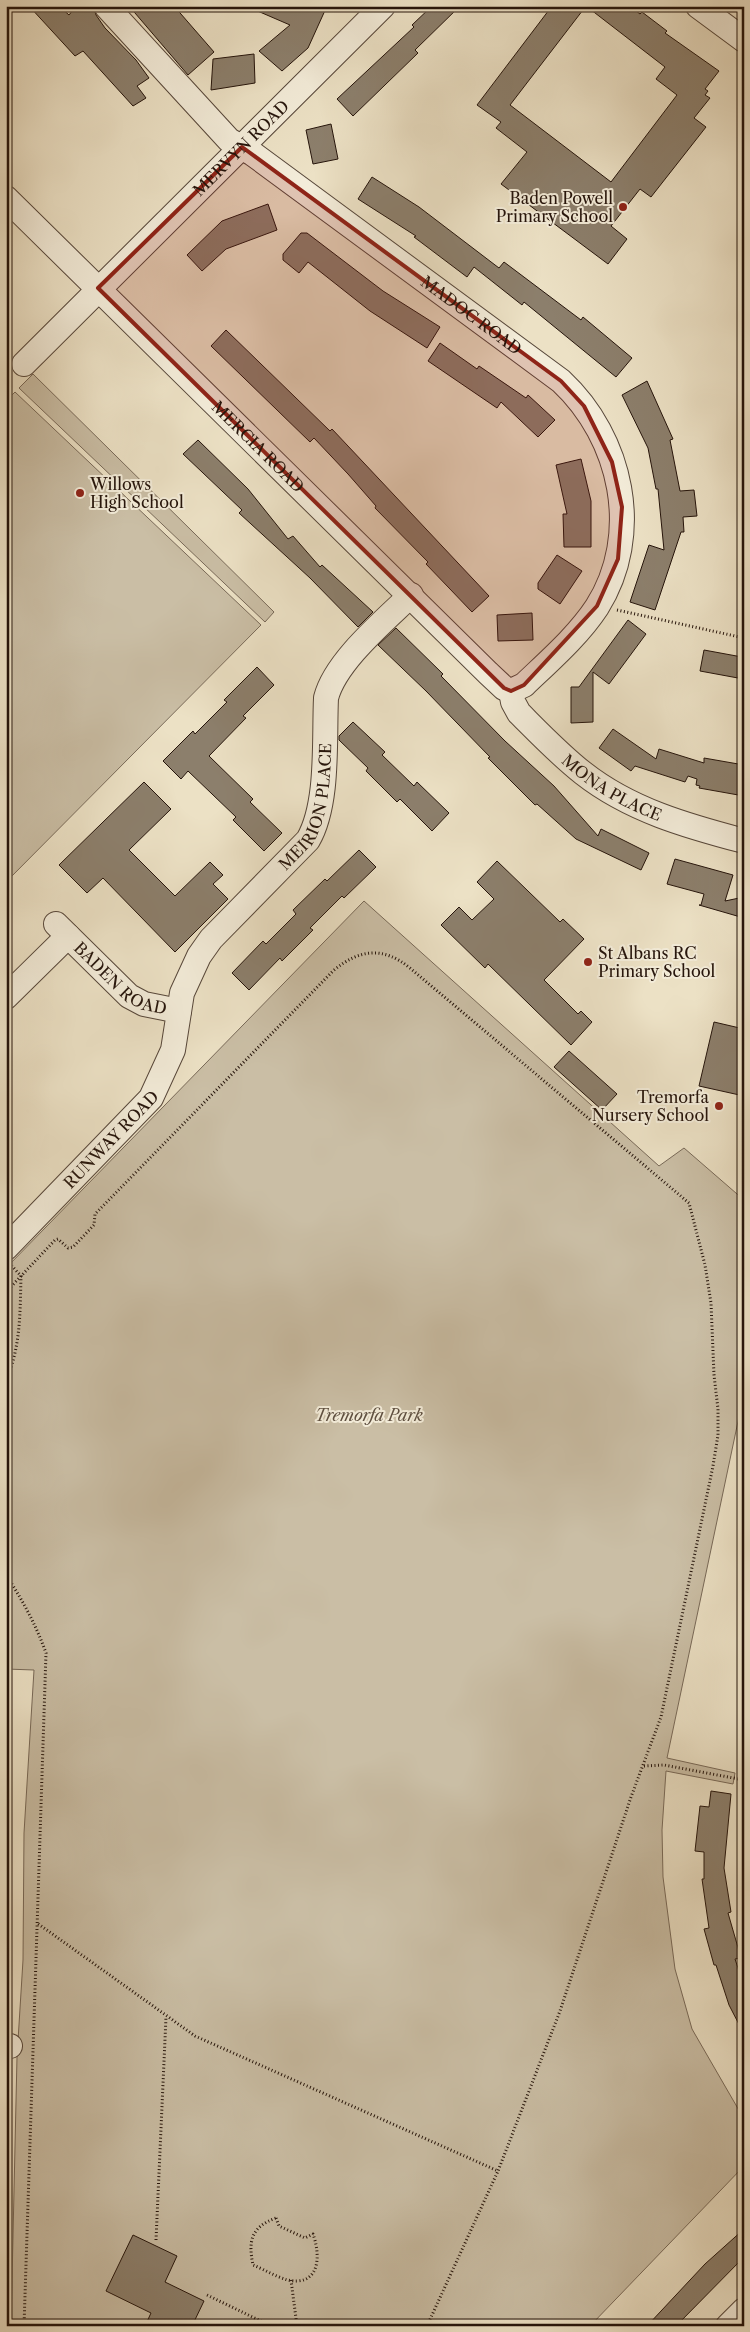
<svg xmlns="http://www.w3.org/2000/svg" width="750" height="2332" viewBox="0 0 750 2332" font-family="'Libre Caslon Text',serif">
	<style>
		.green { fill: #cabea5; stroke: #786958 }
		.building { fill: #8c7f6c; stroke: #25140b; fill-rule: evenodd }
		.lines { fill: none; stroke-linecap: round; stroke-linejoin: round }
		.minor-casing { stroke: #57473a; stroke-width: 26 }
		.path { stroke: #25140b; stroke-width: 3; stroke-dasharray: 1 2.5; stroke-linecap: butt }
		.minor { stroke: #f3ecd9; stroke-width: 24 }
		.marked { fill: #8f2418; fill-opacity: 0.2; stroke: #8f2418; stroke-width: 4; stroke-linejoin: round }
		.poi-dot { fill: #8f2418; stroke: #f3ecd9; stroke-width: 2 }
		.labels { text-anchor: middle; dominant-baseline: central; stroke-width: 4; stroke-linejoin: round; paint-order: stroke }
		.street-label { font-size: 16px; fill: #25140b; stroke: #f3ecd9 }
		.poi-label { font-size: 16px; fill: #25140b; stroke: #f3ecd9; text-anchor: end }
		.park-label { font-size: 16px; font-style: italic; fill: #5f5041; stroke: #f3ecd9 }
	</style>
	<rect width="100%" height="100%" fill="#ece1c5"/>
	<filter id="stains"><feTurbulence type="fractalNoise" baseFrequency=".004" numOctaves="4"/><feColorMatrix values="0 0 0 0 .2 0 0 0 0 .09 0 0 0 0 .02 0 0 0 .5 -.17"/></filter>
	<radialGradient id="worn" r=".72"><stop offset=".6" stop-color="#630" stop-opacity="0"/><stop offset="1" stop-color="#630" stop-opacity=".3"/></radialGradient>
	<g class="green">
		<polygon points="33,374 274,612 265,622 19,388"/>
		<polygon points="15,392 261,625 6,882 6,401"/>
		<polygon points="364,901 659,1166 684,1148 744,1200 744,1393 667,1758 735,1773 733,1784 666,1771 662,1830 663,1877 675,1969 692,2029 744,2119 744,2166 590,2326 11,2326 17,2057 23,1960 24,1833 34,1670 6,1669 6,1268"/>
	</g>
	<g class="building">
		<polygon points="29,6 59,6 69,15 76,6 93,6 96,15 105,28 136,60 149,78 137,86 146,98 133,106 83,51 75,56"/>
		<polygon points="129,6 174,6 214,52 188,75"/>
		<polygon points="327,6 308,48 282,71 259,51 290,25 246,6"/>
		<polygon points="432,6 460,6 415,50 418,53 353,116 337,99 414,27 412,25"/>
		<path d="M 552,6 L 630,6 L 640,14 L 642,12 L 667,31 L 665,33 L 719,71 L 705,89 L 708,91 L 705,95 L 710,98 L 694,118 L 706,127 L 651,197 L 640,189 L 611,226 L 627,239 L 608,264 L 501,184 L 527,152 L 496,128 L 501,122 L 477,105 ZM 586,6 L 665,67 L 656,79 L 677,95 L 611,182 L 510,105 Z"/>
		<polygon points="254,54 255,83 211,90 213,59"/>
		<polygon points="331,124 338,159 313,164 306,130"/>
		<polygon points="372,177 419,207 499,268 504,262 581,320 583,317 632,358 616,377 524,302 522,305 474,267 467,277 414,237 416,236 358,199"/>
		<polygon points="268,204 277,230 226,249 202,271 187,255 222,221"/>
		<polygon points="301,233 307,233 383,291 440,327 427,348 370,311 308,262 299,273 283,260 283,254"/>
		<polygon points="226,330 330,431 332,429 489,596 472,612 426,564 428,562 375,508 376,506 348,474 314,438 310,442 211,346"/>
		<polygon points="440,343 477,369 479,366 526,398 528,395 555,420 538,437 501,402 497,408 428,361"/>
		<polygon points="647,381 673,439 670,440 680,491 694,490 697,516 683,517 684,532 681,532 655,610 630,602 649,545 664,550 658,489 656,489 648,448 622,395"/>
		<polygon points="198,440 248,489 288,539 293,536 320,567 322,565 373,612 358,627 310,578 239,513 242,510 183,454"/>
		<polygon points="581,459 591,501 591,547 564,547 563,514 567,514 556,465"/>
		<polygon points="557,555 582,571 560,604 538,589 538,583"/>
		<polygon points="532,613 533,640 498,641 497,615"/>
		<polygon points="628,620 646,634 609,684 593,672 593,722 571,723 571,687 579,687"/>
		<polygon points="396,628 443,674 441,676 505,741 554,786 598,836 601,829 649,853 641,870 576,839 537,804 535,805 488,758 490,757 426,691 378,645"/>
		<polygon points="704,650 742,657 738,678 700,671"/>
		<polygon points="257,667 274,685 243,716 246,718 209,756 253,799 250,802 282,833 264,851 233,820 236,817 188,771 181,779 163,761 193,731 195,734 227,702 224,700"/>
		<polygon points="353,722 385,752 382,755 414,786 417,782 449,813 432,831 400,799 397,802 366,771 368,768 339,740 339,736"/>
		<polygon points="613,729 656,759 659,749 704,763 704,758 744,765 744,796 699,788 700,786 696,785 697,779 688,776 685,782 635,766 631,771 599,748"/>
		<polygon points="144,782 171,809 129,850 175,896 210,862 223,875 213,884 228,899 175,952 103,878 87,893 59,865"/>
		<polygon points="359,850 376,867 344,898 342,896 310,928 313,930 282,961 280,958 249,990 232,973 263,941 266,944 296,914 293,910 325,879 327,881"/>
		<polygon points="675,859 733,875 725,901 744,897 744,918 699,905 701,905 704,894 667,884"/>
		<polygon points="497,861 560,922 563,919 584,939 544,980 578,1014 581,1011 592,1022 571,1045 488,964 485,968 441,925 459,907 472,920 494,899 477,882"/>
		<polygon points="714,1022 744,1029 744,1096 699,1086"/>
		<polygon points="569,1051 617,1094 602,1110 554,1067"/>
		<polygon points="711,1791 731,1794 724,1868 731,1912 728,1913 741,1958 735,1959 744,1986 744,2034 729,2005 716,1965 714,1965 704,1929 709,1928 702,1879 704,1879 704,1852 695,1851 700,1806 709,1807"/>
		<polygon points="744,2229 744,2257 676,2326 647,2326 705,2264"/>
		<polygon points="133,2235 177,2256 165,2282 204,2301 192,2326 145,2326 151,2313 106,2291"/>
	</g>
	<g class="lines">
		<defs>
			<g id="minor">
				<path id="s1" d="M 106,6 L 229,140 L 253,154 L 561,381 C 622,438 643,534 597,607 C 578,636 549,661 524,685 L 511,691"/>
				<polyline points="698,6 744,40"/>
				<path id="s2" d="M 6,198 L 488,673 L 504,688 L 511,691"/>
				<path id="s3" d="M 24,364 L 383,6"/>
				<path id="s4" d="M 511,691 L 513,702 L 519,713 C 539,733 560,755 583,773 C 630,810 687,826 744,841"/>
				<path id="s5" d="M 56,924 L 129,996 L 144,1004 L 179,1011"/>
				<polyline points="6,997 68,936"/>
				<path id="s6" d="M 6,1248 L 151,1098 L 173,1050 L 182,993 L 199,956 L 211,939 L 308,840 C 329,804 324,740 326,698 C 335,662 383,622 411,595"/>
				<polyline points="6,2047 10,2046"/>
				<polyline points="728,2326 744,2310"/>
			</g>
		</defs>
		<use href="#minor" class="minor-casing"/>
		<g class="path">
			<polyline points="617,610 744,638"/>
			<path d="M 6,1292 L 55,1240 L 58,1239 L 68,1248 L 73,1247 L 94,1225 L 95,1214 L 333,971 C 359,949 383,946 410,968 L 689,1203 L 705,1265 L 711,1303 L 714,1375 L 718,1409 L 718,1435 L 713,1466 L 661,1717 L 631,1797 L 560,2011 L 498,2171 L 195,2036 L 37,1923"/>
			<path d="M 6,1380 C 21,1347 20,1311 21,1276 L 12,1266"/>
			<path d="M 6,1575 C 22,1599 36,1625 46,1653 L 24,2326"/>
			<polyline points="644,1766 664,1765 744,1780"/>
			<path d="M 276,2218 L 279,2226 L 305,2238 L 313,2234 C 319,2250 322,2280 297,2281 C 284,2282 266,2270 253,2265 C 248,2241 251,2227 276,2218 Z"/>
			<polyline points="156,2240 166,2017"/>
			<polyline points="291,2280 297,2326"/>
			<polyline points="207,2295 271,2326"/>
			<polyline points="427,2326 498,2171"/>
		</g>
		<use href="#minor" class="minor"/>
	</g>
	<path class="marked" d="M 242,147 L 561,381 L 584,406 L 612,462 L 622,507 L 618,559 L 597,606 L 524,685 L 511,691 L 504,688 L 98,288 Z"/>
	<g class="poi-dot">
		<circle cx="623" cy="207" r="5"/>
		<circle cx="80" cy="493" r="5"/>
		<circle cx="588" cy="962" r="5"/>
		<circle cx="719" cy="1106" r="5"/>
	</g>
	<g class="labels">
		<g class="street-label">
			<text stroke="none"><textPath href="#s3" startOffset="306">MERVYN ROAD</textPath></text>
			<text stroke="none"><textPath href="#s1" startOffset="481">MADOC ROAD</textPath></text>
			<text stroke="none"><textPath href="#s2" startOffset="354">MERCIA ROAD</textPath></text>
			<text stroke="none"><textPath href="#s4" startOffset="144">MONA PLACE</textPath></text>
			<text stroke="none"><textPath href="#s6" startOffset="550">MEIRION PLACE</textPath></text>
			<text stroke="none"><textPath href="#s5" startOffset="86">BADEN ROAD</textPath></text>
			<text stroke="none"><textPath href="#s6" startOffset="151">RUNWAY ROAD</textPath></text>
		</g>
		<g class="poi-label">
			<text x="613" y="198">Baden Powell<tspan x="613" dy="18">Primary School</tspan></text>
			<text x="90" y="484" text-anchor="start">Willows<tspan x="90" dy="18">High School</tspan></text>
			<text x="598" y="953" text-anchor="start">St Albans RC<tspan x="598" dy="18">Primary School</tspan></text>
			<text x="709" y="1097">Tremorfa<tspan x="709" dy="18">Nursery School</tspan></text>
		</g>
		<g class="park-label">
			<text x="369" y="1415">Tremorfa Park</text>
		</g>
	</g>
	<rect width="750" height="2332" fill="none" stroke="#ece1c5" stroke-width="25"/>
	<rect x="8" y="8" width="735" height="2317" fill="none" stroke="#25140b" stroke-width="2.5"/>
	<rect x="12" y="12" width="725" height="2307" fill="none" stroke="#25140b"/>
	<rect width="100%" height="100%" filter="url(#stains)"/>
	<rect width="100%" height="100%" fill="url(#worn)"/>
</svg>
